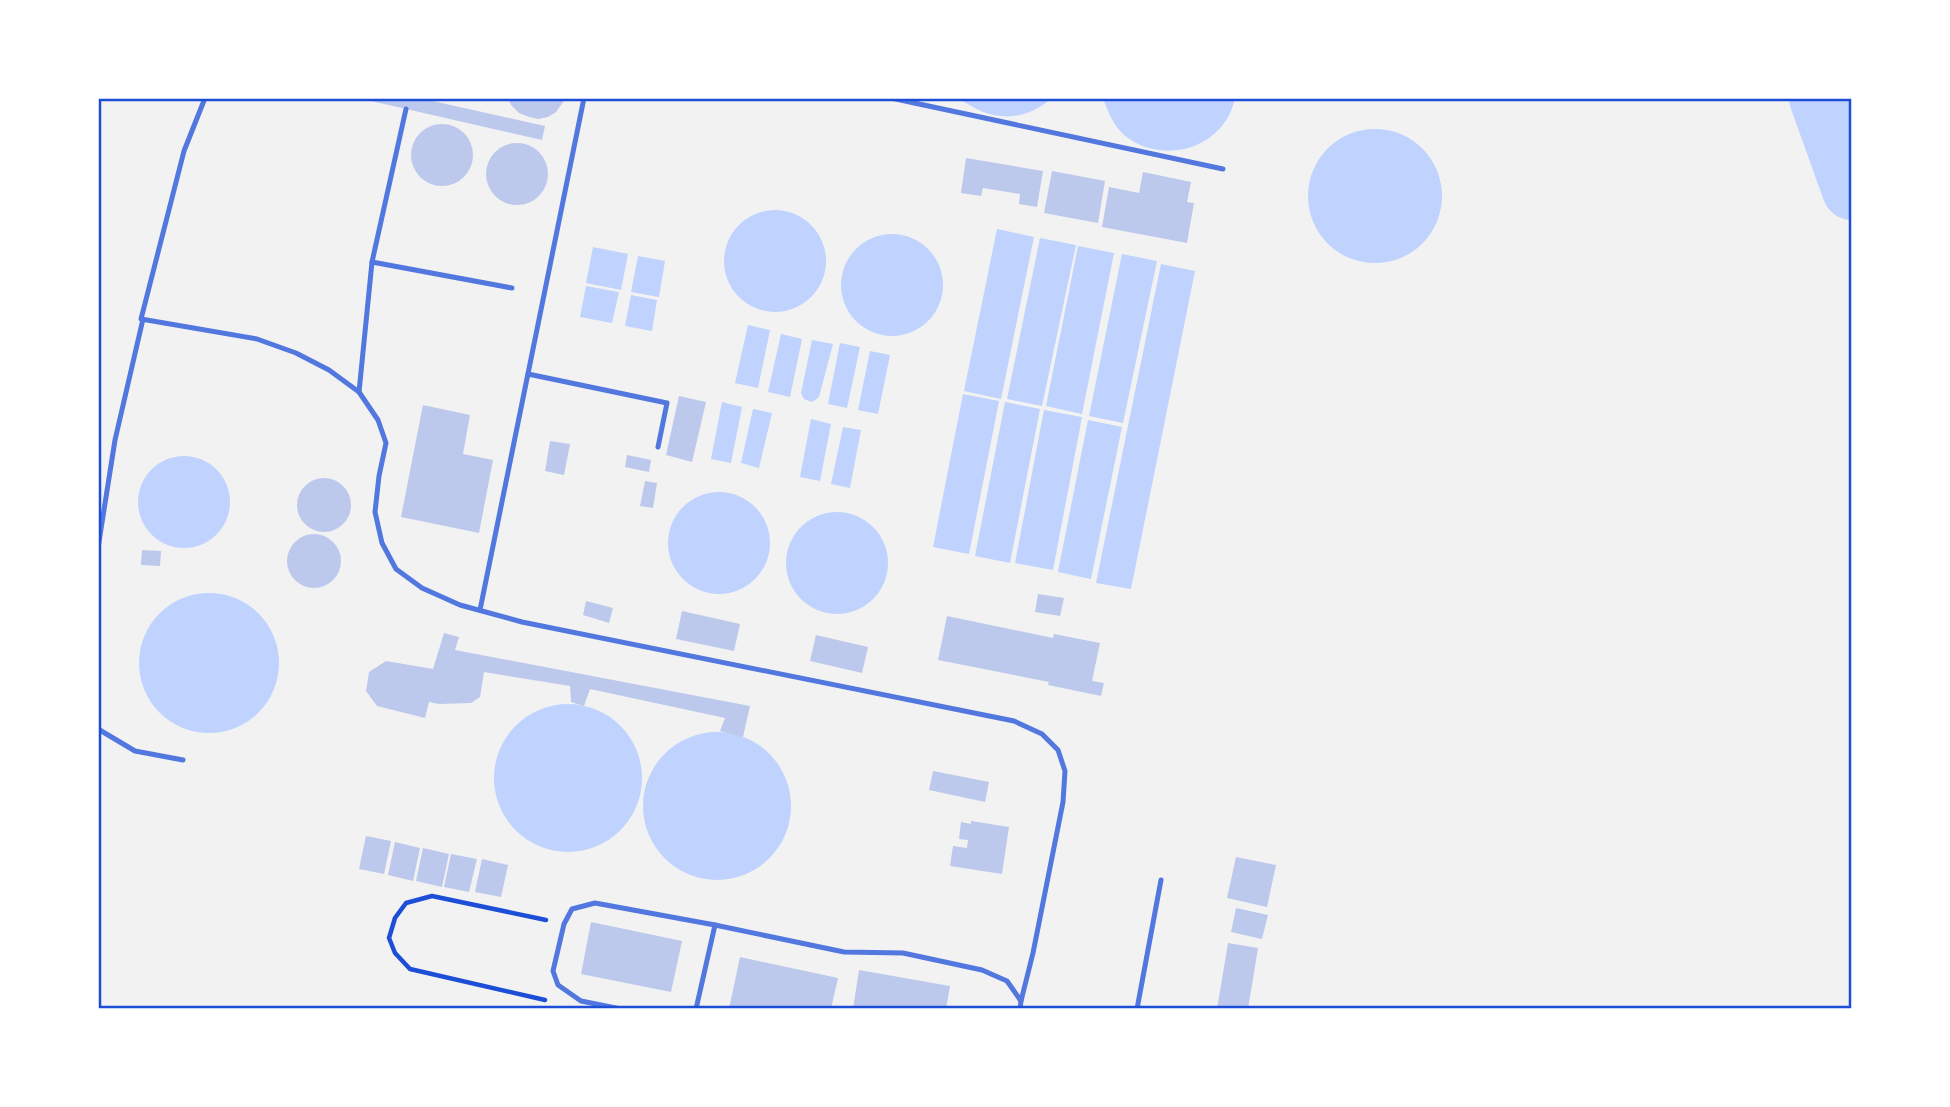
<svg xmlns="http://www.w3.org/2000/svg" width="1950" height="1107" viewBox="0 0 1950 1107" font-family="'Source Sans 3',sans-serif">
	<style>
		.water { fill: #bfd3fe }
		.lines { fill: none; stroke-linecap: round; stroke-linejoin: round }
		.river { stroke: #bfd3fe; stroke-width: 60 }
		.building { fill: #bdc9ec }
		.path { stroke: #1d4ed8; stroke-width: 4.5 }
		.service { stroke: #5277de; stroke-width: 5 }
		.neatline { fill: none; stroke: #1d4ed8; stroke-width: 2.5 }
	</style>
	<rect width="100%" height="100%" fill="#f2f2f2"/>
	<g class="water">
		<path d="M 959,98 L 1052,98 C 1022,124 989,121 959,98 Z"/>
		<path d="M 1103,98 L 1235,98 C 1225,148 1163,167 1124,135 C 1113,125 1108,112 1103,98 Z"/>
		<circle cx="1375" cy="196" r="67"/>
		<circle cx="775" cy="261" r="51"/>
		<polygon points="997,229 1034,237 1001,399 964,391"/>
		<circle cx="892" cy="285" r="51"/>
		<polygon points="1040,238 1076,245 1042,406 1007,399"/>
		<polygon points="1078,246 1114,253 1082,414 1046,406"/>
		<polygon points="593,247 628,254 621,290 586,283"/>
		<polygon points="1122,254 1157,261 1123,423 1089,416"/>
		<polygon points="638,256 665,261 659,297 631,292"/>
		<polygon points="1161,264 1195,271 1131,589 1096,583"/>
		<polygon points="586,286 619,292 612,323 580,317"/>
		<polygon points="631,295 657,300 652,331 625,326"/>
		<polygon points="748,325 770,330 758,388 735,383"/>
		<polygon points="781,334 802,339 790,397 768,392"/>
		<polygon points="812,340 833,344 819,397 812,402 804,399 801,393"/>
		<polygon points="840,343 860,347 847,408 828,404"/>
		<polygon points="870,351 890,355 878,414 858,410"/>
		<polygon points="963,394 999,401 969,554 933,547"/>
		<polygon points="722,402 742,407 731,463 711,459"/>
		<polygon points="1005,402 1040,409 1010,563 975,556"/>
		<polygon points="753,409 772,413 759,468 741,463"/>
		<polygon points="1044,410 1082,417 1053,570 1015,563"/>
		<polygon points="811,419 831,424 820,481 800,477"/>
		<polygon points="1088,420 1122,427 1091,579 1058,572"/>
		<polygon points="843,427 861,430 850,488 831,484"/>
		<circle cx="184" cy="502" r="46"/>
		<circle cx="719" cy="543" r="51"/>
		<circle cx="837" cy="563" r="51"/>
		<circle cx="209" cy="663" r="70"/>
		<circle cx="568" cy="778" r="74"/>
		<circle cx="717" cy="806" r="74"/>
	</g>
	<g class="lines">
		<polyline class="river" points="1819,98 1852,190"/>
	</g>
	<g class="building">
		<polygon points="358,98 419,98 545,126 542,140"/>
		<polygon points="508,98 566,98 556,112 548,117 538,119 529,117 519,113 511,105"/>
		<circle cx="442" cy="155" r="31"/>
		<circle cx="517" cy="174" r="31"/>
		<polygon points="966,158 1043,171 1037,207 1019,204 1020,194 983,188 981,196 961,193"/>
		<polygon points="1052,171 1105,181 1098,223 1044,213"/>
		<polygon points="1143,172 1191,182 1187,202 1194,203 1187,243 1102,227 1109,187 1139,193"/>
		<polygon points="679,396 706,402 692,462 666,455"/>
		<polygon points="423,405 470,415 463,454 493,460 479,533 401,517"/>
		<polygon points="550,441 570,444 564,475 545,471"/>
		<polygon points="627,455 651,460 649,472 625,467"/>
		<circle cx="324" cy="505" r="27"/>
		<polygon points="645,481 657,483 653,508 640,506"/>
		<circle cx="314" cy="561" r="27"/>
		<polygon points="142,550 161,551 160,566 141,565"/>
		<polygon points="1038,594 1064,598 1060,616 1035,612"/>
		<polygon points="586,601 613,608 609,623 583,615"/>
		<polygon points="682,611 740,624 734,651 676,639"/>
		<polygon points="947,616 1053,638 1054,634 1100,643 1092,681 1104,683 1101,696 1048,685 1049,682 938,660"/>
		<polygon points="444,633 459,637 455,650 750,706 743,737 720,731 725,718 590,689 584,706 571,702 570,686 484,672 480,697 471,703 439,704 429,702 425,718 377,706 366,691 369,672 386,661 433,669"/>
		<polygon points="816,635 868,647 862,673 810,661"/>
		<polygon points="933,771 989,782 985,802 929,790"/>
		<polygon points="971,821 1009,827 1002,874 950,866 953,846 967,848 968,840 959,839 961,822 971,824"/>
		<polygon points="366,836 391,841 384,874 359,869"/>
		<polygon points="395,842 420,848 413,881 388,875"/>
		<polygon points="423,848 449,854 442,887 416,881"/>
		<polygon points="451,854 477,859 469,892 444,887"/>
		<polygon points="1236,857 1276,865 1267,907 1227,898"/>
		<polygon points="482,859 508,865 501,897 475,892"/>
		<polygon points="1236,908 1268,915 1262,939 1231,932"/>
		<polygon points="591,922 682,941 671,992 581,974"/>
		<polygon points="1228,943 1258,948 1248,1009 1217,1009"/>
		<polygon points="740,957 838,978 831,1009 729,1009"/>
		<polygon points="859,970 950,986 946,1009 853,1009"/>
	</g>
	<g class="lines">
		<polyline class="path" points="545,1000 410,969 395,953 389,938 395,918 406,903 432,896 546,920"/>
		<g class="service">
			<polyline points="205,98 184,151 141,319 257,339 296,353 329,370 359,392 378,420 386,443 379,476 375,512 382,543 396,569 422,588 460,605 522,622 1014,721 1042,734 1058,750 1065,771 1063,802 1033,953 1021,1001"/>
			<polyline points="891,98 1223,169"/>
			<polyline points="372,262 406,109"/>
			<polyline points="528,374 667,403 658,447"/>
			<polyline points="359,392 372,262 512,288"/>
			<polyline points="98,548 115,440 143,319"/>
			<polyline points="480,610 584,98"/>
			<polyline points="98,729 135,751 183,760"/>
			<polyline points="621,1009 581,1001 558,985 553,971 564,924 572,909 595,903 715,925 844,952 903,953 982,970 1007,981 1021,1001 1020,1009"/>
			<polyline points="696,1009 715,925"/>
			<polyline points="1137,1009 1161,880"/>
		</g>
	</g>
	<rect width="1950" height="1107" fill="none" stroke="#ffffff" stroke-width="200"/>
	<rect x="100" y="100" width="1750" height="907" class="neatline"/>
</svg>
